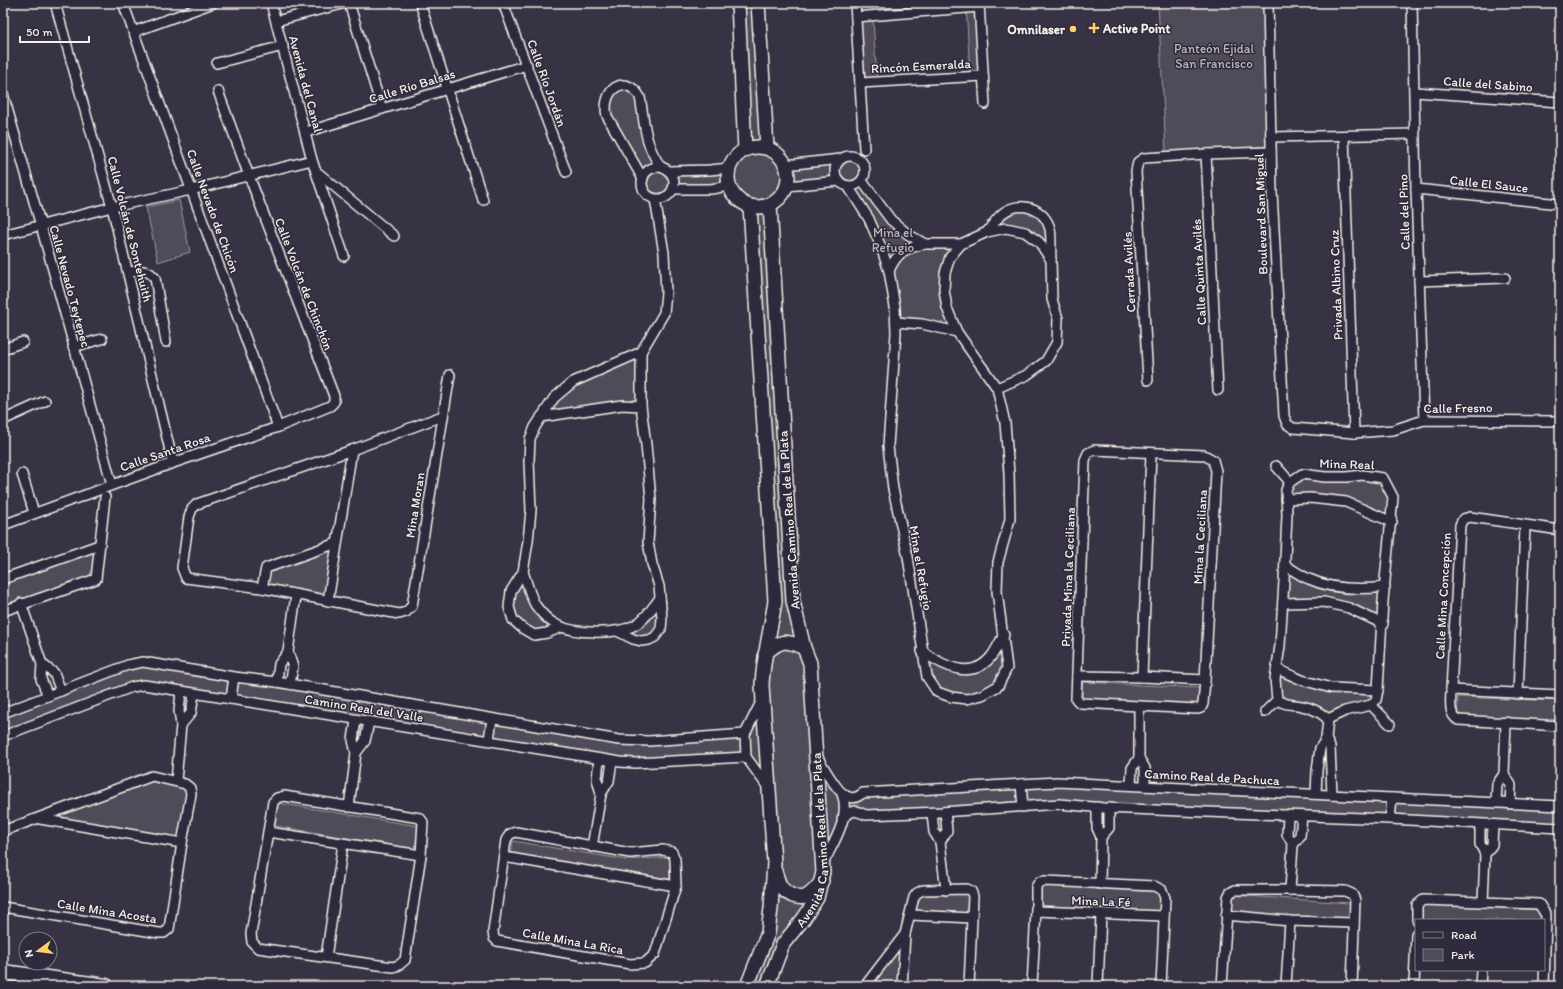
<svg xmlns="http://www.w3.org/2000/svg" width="1563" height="989" viewBox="0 0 1563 989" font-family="Itim,sans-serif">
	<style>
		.green { fill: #504b59; stroke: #a29ea0 }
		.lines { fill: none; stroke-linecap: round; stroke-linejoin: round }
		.street-casing { stroke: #f4f1e8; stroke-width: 12 }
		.secondary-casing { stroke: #f4f1e8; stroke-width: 16 }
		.primary-casing { stroke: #f4f1e8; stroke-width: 17 }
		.street { stroke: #2f2a3d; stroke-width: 9 }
		.secondary { stroke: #2f2a3d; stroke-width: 13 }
		.primary { stroke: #2f2a3d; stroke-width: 14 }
		.poi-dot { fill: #ffd166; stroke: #2f2a3d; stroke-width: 1.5 }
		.labels { text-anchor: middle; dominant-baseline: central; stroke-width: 3; stroke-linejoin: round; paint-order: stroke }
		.poi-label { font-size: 13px; font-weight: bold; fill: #f4f1e8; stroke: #2f2a3d; text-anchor: start }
		.park-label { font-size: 13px; fill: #bbb7b6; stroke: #2f2a3d }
		.street-label { font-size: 13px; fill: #f4f1e8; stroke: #2f2a3d }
	</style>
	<rect width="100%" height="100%" fill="#373244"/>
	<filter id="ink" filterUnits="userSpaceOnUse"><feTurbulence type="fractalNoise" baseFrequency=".025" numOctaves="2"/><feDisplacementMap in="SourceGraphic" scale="8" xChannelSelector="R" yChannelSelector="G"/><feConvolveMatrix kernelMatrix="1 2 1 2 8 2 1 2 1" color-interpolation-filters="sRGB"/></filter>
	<g filter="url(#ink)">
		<g class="green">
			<path d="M 738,3 L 758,3 L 767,148 L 777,153 L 783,161 C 802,161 821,162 839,159 C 845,159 848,155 854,157 C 866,160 867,172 862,181 L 891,220 L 926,244 L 961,244 L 950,257 L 944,290 L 957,332 L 896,322 L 881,247 L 844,185 L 841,183 L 787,186 L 779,199 L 770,205 L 793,601 L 804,648 L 816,755 L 842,794 L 1057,782 L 1560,806 L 1560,828 L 1059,804 L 851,816 L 842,819 L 821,860 L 804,918 L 767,986 L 747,986 L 768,933 L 768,787 L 746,757 L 635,763 L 144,685 L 3,735 L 3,714 L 143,662 L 619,740 L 745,734 L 763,698 L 771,627 L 750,206 C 739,201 734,196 729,186 L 674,189 C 662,207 640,200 643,179 L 605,109 L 618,86 L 637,92 L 646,137 L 664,168 L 669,171 L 729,168 L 733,159 L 740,152 Z"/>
			<polygon points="855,3 872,3 877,82 860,83"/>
			<polygon points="966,3 1011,3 1011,5 979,8 983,76 970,77"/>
			<polygon points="1158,3 1264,3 1270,146 1166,152"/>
			<polygon points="179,200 190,252 158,262 146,207"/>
			<polygon points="1024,206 1045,219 1051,260 1025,232 987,232 995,221"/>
			<polygon points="641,352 641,406 541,417 573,382"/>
			<polygon points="1302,474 1383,478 1393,497 1392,522 1346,502 1286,499 1290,482"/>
			<polygon points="337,543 328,601 262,588 266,568"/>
			<polygon points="99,545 96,579 3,611 3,579"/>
			<polygon points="1285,565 1334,587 1385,587 1383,624 1349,608 1283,603"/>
			<polygon points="523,572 535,605 562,627 534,635 513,620 511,591"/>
			<polygon points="660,598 661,629 649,640 617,631 633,626"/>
			<polygon points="1004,635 1007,668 998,686 967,699 937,692 922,651 950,668 982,665"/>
			<polygon points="1277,669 1302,680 1377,691 1372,703 1329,717 1277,700"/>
			<polygon points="1082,682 1200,688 1200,705 1082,699"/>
			<polygon points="1458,697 1560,701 1560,722 1457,717"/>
			<polygon points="152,776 190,788 182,843 38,819"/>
			<polygon points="278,803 418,826 415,849 275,826"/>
			<polygon points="513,841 627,860 670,857 670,879 511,854"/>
			<polygon points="1040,885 1161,892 1159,913 1039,907"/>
			<polygon points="968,893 969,917 913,913 918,896"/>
			<polygon points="1232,895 1350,903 1350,920 1231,915"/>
			<polygon points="1422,904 1543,910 1542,920 1421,920"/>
			<polygon points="897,953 900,954 899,986 871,986"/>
		</g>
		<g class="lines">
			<defs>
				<g id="street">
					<polyline points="3,3 4,3"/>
					<polyline points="55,3 112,207 173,463"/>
					<polyline points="123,3 278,427"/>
					<polyline points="271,3 312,160 344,256"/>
					<polyline points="349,3 382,109"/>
					<polyline points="420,3 483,200"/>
					<polyline points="503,3 566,172"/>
					<polyline points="855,3 864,149"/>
					<polyline points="979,3 985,104"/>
					<polyline points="1268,3 1272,192 1284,416 1287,424 1293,428 1354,433 1393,430 1424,420 1560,421"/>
					<polyline points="1412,3 1416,189 1424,420"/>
					<polyline points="856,17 979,7"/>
					<polyline points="276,21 346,3"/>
					<polyline points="133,32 213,3"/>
					<polyline points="217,63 283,46"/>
					<polyline points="860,83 983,76"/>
					<polyline points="1415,92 1560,102"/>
					<polyline points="3,94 41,226 112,485"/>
					<polyline points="306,132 527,65"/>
					<polyline points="1344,136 1354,433"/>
					<polyline points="1271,137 1414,134"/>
					<polyline points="1206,154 1218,390"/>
					<circle cx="850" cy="171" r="15"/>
					<polyline points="785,165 841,159"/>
					<circle cx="658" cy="183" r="16"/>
					<polyline points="669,171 710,170 729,168"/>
					<polyline points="317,172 394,236"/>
					<path d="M 643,179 L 607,116 C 601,90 625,72 640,97 C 645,124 644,144 661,167"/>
					<polyline points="862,181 891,220 909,235 925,244 961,244 987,232 1006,228 1025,232 1039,242 1051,260 1052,299 1058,319 1057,342 1046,361 1027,375 997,388"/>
					<polyline points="787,186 839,181"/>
					<polyline points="848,186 869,219 881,247 889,271 895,307 896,333 888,446 893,489 908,557 927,677 937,692 951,697 967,699 982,695 998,686 1007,668 997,591 998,562 1010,519 1009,473 1005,423 997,388 957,332 947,308 944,290 945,273 950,257 961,244"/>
					<polyline points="673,189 711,189 729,186"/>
					<polyline points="1416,189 1560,204"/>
					<path d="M 987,232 C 992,225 997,218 1003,213 C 1020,200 1045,208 1050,229 C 1052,239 1050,250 1051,260"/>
					<polyline points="3,235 112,207 191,190 312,160"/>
					<path d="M 889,271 C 897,252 906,248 925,244"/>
					<path d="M 128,272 C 139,271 147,268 155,278 L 166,342"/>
					<polyline points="1419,281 1505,278"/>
					<polyline points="896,322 922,324 957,332"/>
					<polyline points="73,347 102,339"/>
					<polyline points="3,349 23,342"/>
					<polyline points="1148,380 1136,171 1138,162 1144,158 1206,154 1271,152"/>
					<polyline points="442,416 352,450 197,504 192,509 189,517 182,568 186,578 262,588 399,614 406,612 412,606 450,375"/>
					<polyline points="541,417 622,405 641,406"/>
					<polyline points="3,420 45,401"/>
					<polygon points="1094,450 1204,455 1213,460 1216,471 1205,680 1203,704 1201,708 1198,709 1080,703 1076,699 1085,460 1088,453"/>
					<polyline points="1276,466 1290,482"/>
					<polyline points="22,474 34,513"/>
					<polyline points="1286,499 1310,498 1346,502 1392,522"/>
					<polyline points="3,525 173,463 278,427 330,406 334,402 334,396 249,176 218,91"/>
					<path d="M 1560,530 L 1470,517 L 1463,519 L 1460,525 L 1451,690 C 1451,701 1448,714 1458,720 L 1560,726"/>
					<path d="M 1285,565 C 1293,570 1301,576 1309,579 C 1333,590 1359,590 1385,587"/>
					<path d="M 523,572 C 527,582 530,597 536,606 C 541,613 549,621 557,625 C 575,634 617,635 635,625 C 646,619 652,608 660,598"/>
					<polyline points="3,579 99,545"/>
					<polyline points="262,588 266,568 337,543"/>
					<polyline points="328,601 352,450"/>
					<polyline points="21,603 42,664"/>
					<polyline points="1283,603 1324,602 1349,608 1383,624"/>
					<polyline points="3,611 96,579 105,497"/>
					<polyline points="562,627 547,633 534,635 522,628 513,620 509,607 511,591 523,572 528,541 531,510 529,461 530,439 535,427 554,398 573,382 641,352 664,313 666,293 664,253 655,199"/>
					<polyline points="617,631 633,639 641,641 649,640 655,637 661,629 662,618 659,586 652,564 648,542 651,499 646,445 641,406 641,352"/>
					<path d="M 922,651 C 944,667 974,682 993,654 C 997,648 1000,641 1004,635"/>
					<polyline points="288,652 296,595"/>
					<polyline points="1277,669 1302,680 1331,688 1378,690"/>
					<polyline points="1077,676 1142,677 1205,680"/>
					<polyline points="1142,677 1151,454"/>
					<polyline points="277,682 279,664 288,652 293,667 290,684"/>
					<polyline points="1451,690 1560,695"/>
					<polyline points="181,692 179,711 181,725 191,713 194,694"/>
					<polyline points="1518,694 1525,526"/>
					<polyline points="48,696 41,679 42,664 54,673 61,691"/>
					<polyline points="231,699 234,677"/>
					<polyline points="1371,705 1390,724"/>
					<polyline points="1139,706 1139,758"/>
					<path d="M 1265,712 L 1277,700 L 1275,679 L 1280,646 L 1284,581 L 1287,515 L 1286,490 L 1290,482 L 1302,474 L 1325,477 L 1347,477 L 1362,475 L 1383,478 L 1393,497 L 1383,601 L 1378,690 L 1376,700 L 1371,705 L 1345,711 L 1328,719 C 1320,712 1313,708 1302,706 C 1290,703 1290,707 1277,700"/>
					<polyline points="3,713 128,665 143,662 234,677 277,682 619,740 649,741 745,734 762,700"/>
					<polyline points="356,720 353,740 356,753 365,741 369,722"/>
					<polyline points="745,734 746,757"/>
					<polyline points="3,736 132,687 144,685 620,762 635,763 746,757 768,787"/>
					<polyline points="1326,739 1328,719"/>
					<polyline points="489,740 492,719"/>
					<path d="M 817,756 C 823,766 838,795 849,797 C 855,799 859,796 863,793 L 1057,782 L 1560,806"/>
					<polyline points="599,759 597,779 601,794 609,781 612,761"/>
					<polyline points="1504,774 1506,722"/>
					<polyline points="176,781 181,725"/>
					<polyline points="1021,784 1023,807"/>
					<polyline points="1131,785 1132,768 1139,758 1145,768 1145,786"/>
					<polyline points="1316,794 1317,771 1320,748 1326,739 1330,747 1332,795"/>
					<polygon points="284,796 420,818 423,822 421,855 405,960 399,965 393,967 258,948 252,942 251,934 273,802 277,798"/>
					<polyline points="1496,803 1497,784 1504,774 1511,785 1510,804"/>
					<polyline points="349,807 356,753"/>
					<polyline points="1097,807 1097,828 1101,837 1109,828 1109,808"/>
					<polyline points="932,813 934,832 940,842 947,831 945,812"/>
					<polyline points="1288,816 1287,834 1293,845 1300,836 1302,816"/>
					<polyline points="40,819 182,843"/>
					<polyline points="842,819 851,812 856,811 866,815 941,812 1059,804 1104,808 1390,819 1560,828"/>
					<polyline points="1390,819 1392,798"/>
					<polyline points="1480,825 1480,844 1485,854 1492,845 1493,825"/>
					<polyline points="3,831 152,776 185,784 190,788 191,794 182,843 169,929 164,933 159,933 3,907"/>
					<polyline points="268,832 421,855"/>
					<polygon points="516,832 630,853 663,850 672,852 675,859 676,886 655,954 645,963 630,964 497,941 494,938 493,932 506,840 510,834"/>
					<polyline points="940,842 946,890"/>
					<polyline points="592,847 601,794"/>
					<polyline points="504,857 676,886"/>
					<path d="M 823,864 C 833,843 851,817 842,794 L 844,794"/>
					<polyline points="1100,884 1101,837"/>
					<polyline points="1290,890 1293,845"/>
					<polyline points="1483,902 1485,854"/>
					<polyline points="1036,911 1164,916"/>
					<polyline points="911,915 972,918"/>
					<polyline points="1226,915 1290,921 1354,923"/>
					<polyline points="1417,920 1417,905 1423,900 1539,904 1546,915 1544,986"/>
					<polyline points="326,957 343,844"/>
					<polyline points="865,986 905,934 914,897 917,893 923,890 967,889 971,891 973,896 969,986"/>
					<polyline points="902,986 905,934"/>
					<polyline points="1032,986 1036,911 1036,887 1039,882 1045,881 1154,886 1162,890 1165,898 1161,986"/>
					<polyline points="1098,986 1101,914"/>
					<polyline points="1222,986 1228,897 1230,893 1235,890 1290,890 1345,891 1352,894 1355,900 1352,986"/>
					<polyline points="1286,986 1290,921"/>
					<polyline points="1414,986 1416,934"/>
					<polyline points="1480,986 1481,970"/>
				</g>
				<g id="secondary">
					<polyline points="738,3 745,150"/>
					<polyline points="758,3 767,148"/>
					<circle cx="758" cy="177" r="30"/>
					<path d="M 765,654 C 780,640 785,639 804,648"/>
					<path d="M 775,871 C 779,884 780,890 793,896 C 796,897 802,898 805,897 C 812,894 817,887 822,881"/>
					<path d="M 747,986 L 768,933 L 771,908 L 774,863 L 762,686 C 763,657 771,629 775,601 L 750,206"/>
					<path id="s1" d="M 767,986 L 783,944 L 804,918 L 817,898 L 823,872 L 810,663 L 804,648 L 793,601 L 770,205"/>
				</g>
				<polyline id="primary" points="3,972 106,986"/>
			</defs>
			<use href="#street" class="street-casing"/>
			<use href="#secondary" class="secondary-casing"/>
			<use href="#primary" class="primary-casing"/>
			<use href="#street" class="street"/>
			<use href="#secondary" class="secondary"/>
			<use href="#primary" class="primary"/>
		</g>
	</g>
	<g class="poi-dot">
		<path d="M1092 22h4v4h4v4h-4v4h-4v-4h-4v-4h4z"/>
		<circle cx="1073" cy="29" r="4"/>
	</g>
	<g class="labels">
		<g class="poi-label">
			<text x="1103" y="28">Active Point</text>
			<text x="1065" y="29" text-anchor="end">Omnilaser</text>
		</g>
		<g class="park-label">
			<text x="1214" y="48">Panteón Ejidal<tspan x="1214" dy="15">San Francisco</tspan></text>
			<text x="893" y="232">Mina el<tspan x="893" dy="15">Refugio</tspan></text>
		</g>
		<g class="street-label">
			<text transform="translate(921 66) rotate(-3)">Rincón Esmeralda</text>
			<text transform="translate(547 83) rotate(70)">Calle Río Jordán</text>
			<text transform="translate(306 84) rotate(75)">Avenida del Canal</text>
			<text transform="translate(1488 84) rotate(4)">Calle del Sabino</text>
			<text transform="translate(412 86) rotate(-17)">Calle Río Balsas</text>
			<text transform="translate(1489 184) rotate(6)">Calle El Sauce</text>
			<text transform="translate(213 211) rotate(70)">Calle Nevado de Chicón</text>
			<text transform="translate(1404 212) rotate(-92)">Calle del Pino</text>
			<text transform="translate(1261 214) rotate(-92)">Boulevard San Miguel</text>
			<text transform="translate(130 229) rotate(76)">Calle Volcán de Sontehuith</text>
			<text transform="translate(1129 272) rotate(-93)">Cerrada Avilés</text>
			<text transform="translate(1199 272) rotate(-93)">Calle Quinta Avilés</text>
			<text transform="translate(304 284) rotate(69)">Calle Volcán de Chinchón</text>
			<text transform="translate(1336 285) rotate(-92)">Privada Albino Cruz</text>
			<text transform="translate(70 286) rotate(75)">Calle Nevado Teytepec</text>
			<text transform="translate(1458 408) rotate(-1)">Calle Fresno</text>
			<text transform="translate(165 452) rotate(-19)">Calle Santa Rosa</text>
			<text transform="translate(1347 464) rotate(2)">Mina Real</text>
			<text transform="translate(415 505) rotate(-81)">Mina Moran</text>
			<text transform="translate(789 520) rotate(-94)">Avenida Camino Real de la Plata</text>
			<text transform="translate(1200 537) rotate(-87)">Mina la Ceciliana</text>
			<text transform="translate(921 568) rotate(80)">Mina el Refugio</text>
			<text transform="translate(1068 577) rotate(-88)">Privada Mina la Ceciliana</text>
			<text transform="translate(1443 596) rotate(-87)">Calle Mina Concepción</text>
			<text transform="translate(364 708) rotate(9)">Camino Real del Valle</text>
			<text transform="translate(1212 777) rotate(3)">Camino Real de Pachuca</text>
			<text stroke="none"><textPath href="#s1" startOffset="159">Avenida Camino Real de la Plata</textPath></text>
			<text transform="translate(1101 901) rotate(2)">Mina La Fé</text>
			<text transform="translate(107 911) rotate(9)">Calle Mina Acosta</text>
			<text transform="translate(573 941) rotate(10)">Calle Mina La Rica</text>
		</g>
	</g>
	<rect width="1563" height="989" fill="none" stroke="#2f2a3d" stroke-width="16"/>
	<rect x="8" y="8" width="1547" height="973" fill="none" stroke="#f4f1e8" stroke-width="1.5" filter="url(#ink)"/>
	<rect x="1415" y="919" width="130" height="52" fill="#2f2a3d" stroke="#7e7a81"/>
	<rect x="1423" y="932" width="20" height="6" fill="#2f2a3d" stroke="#7e7a81"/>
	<text x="1451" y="939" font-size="12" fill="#f4f1e8">Road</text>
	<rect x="1423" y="949" width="20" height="12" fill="#504b59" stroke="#7e7a81"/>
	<text x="1451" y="959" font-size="12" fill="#f4f1e8">Park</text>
	<g transform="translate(38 951) rotate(255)"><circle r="19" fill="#2f2a3d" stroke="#7e7a81"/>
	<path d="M0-3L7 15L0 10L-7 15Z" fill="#ffd166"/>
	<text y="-6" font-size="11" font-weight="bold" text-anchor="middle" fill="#f4f1e8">N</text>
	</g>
	<path d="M20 36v6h69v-6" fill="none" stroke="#f4f1e8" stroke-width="2"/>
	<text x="26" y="36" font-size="12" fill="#f4f1e8" stroke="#2f2a3d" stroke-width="3" paint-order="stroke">50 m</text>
</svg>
